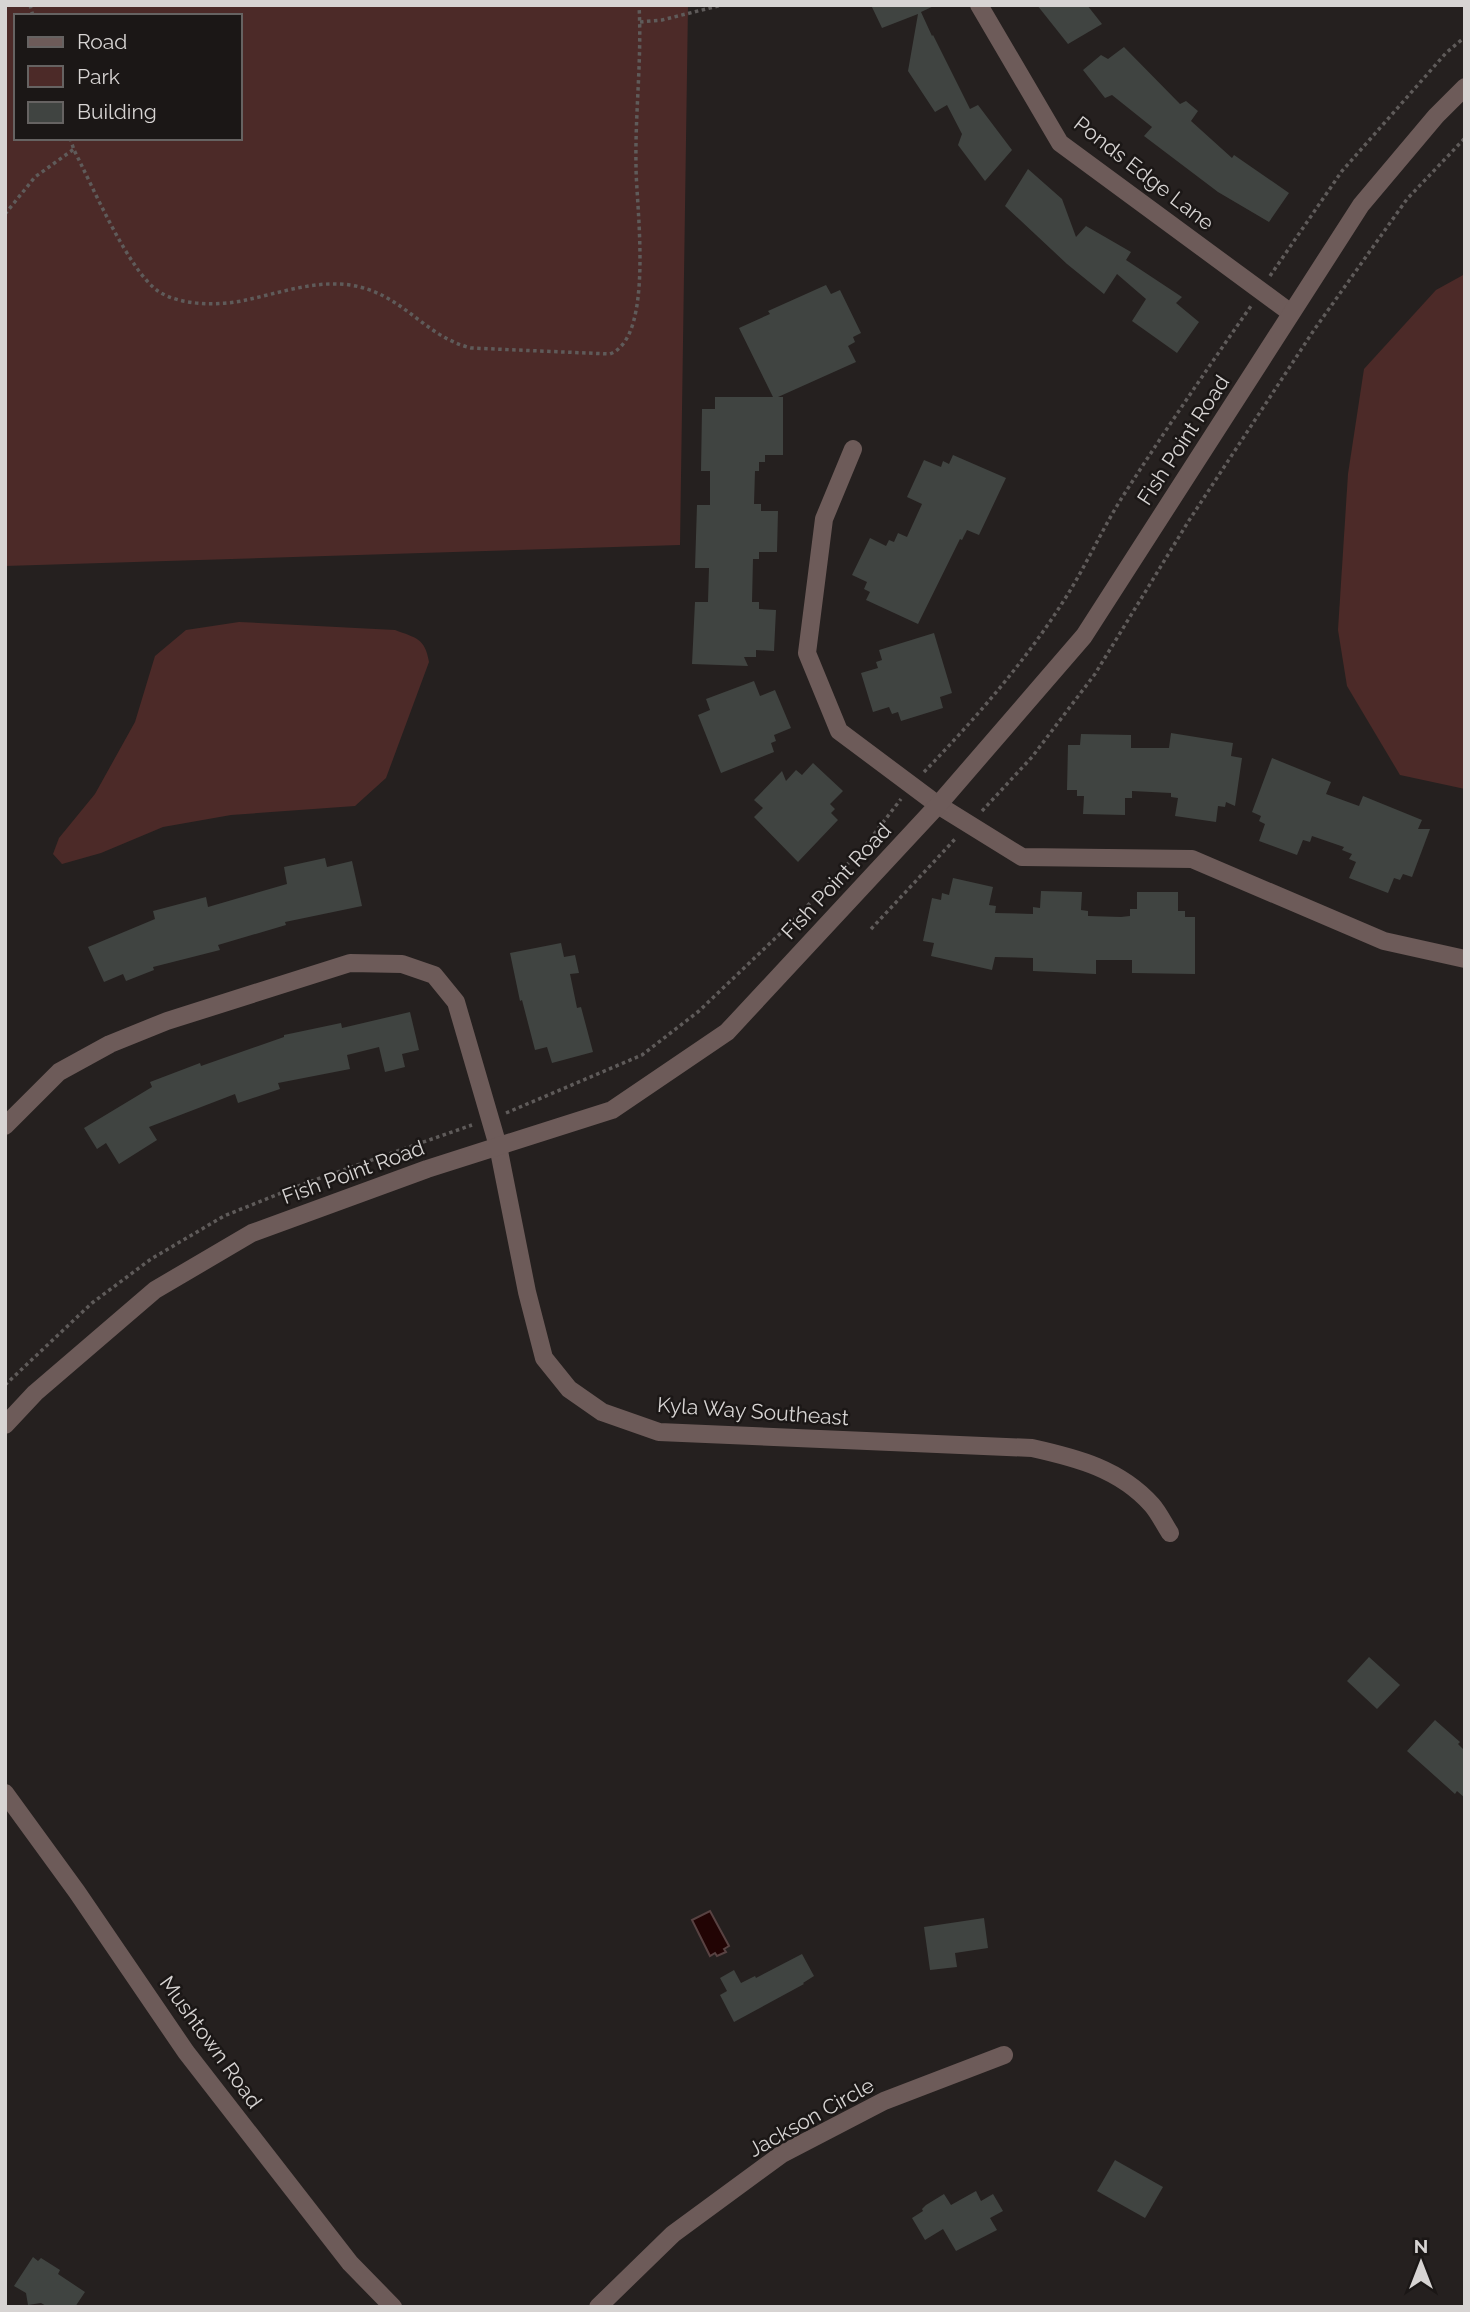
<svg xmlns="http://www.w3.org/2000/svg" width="1470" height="2312" viewBox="0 0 1470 2312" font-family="Raleway,sans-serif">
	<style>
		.green { fill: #4c2a28; fill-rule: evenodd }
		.water { fill: #220404; stroke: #584242; stroke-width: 2 }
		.building { fill: #404441 }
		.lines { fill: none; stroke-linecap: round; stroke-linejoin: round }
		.path { stroke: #5f5b5a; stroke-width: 3.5; stroke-dasharray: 3.5 3.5; stroke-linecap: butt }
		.minor { stroke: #6d5b59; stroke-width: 18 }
		.labels { text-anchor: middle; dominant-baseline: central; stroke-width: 5; stroke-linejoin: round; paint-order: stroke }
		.street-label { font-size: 21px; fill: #d7d4d3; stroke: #1b1716 }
	</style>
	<rect width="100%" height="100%" fill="#25201f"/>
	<g class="green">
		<path d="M 5,5 L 688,5 L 680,545 L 5,566 ZM 16,16 L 240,16 L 240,138 L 16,138 Z"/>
		<polygon points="1465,274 1465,789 1400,775 1347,686 1338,630 1348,474 1364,369 1436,290"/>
		<path d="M 239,622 L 395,630 C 416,638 425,638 429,662 L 386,778 L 355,806 L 231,815 L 163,827 L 101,853 L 62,864 L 53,854 L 59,838 L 95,794 L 135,722 L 155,656 L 186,630 Z"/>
	</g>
	<polygon class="water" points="710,1911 729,1946 724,1949 726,1952 717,1956 715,1953 710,1956 692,1920"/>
	<g class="building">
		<polygon points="871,5 936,5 921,12 932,36 933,35 970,109 978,105 1012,150 985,181 958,145 962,134 947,105 935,112 908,71 918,14 882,28"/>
		<polygon points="1037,5 1087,5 1102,24 1068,44"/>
		<polygon points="1124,47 1180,104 1186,101 1198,111 1191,121 1232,158 1234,155 1289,193 1269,222 1218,192 1144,136 1152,127 1112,95 1105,98 1083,70 1101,55 1108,59"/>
		<polygon points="1028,169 1062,199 1076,237 1086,226 1131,252 1126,260 1182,297 1176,303 1199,322 1177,353 1132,321 1146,299 1117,274 1104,294 1067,264 1005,206"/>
		<polygon points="826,285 831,294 840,290 861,333 853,337 855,342 848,346 856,362 778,397 783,397 783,455 765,455 765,462 759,462 759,471 755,471 754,504 761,504 761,511 778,511 777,552 759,552 759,559 753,559 752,602 759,602 759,609 776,610 774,651 756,650 756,657 744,657 748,666 692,664 695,602 708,602 709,568 695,568 697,505 710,505 710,471 701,471 702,409 715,409 715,397 773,397 739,328 770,314 768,311"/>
		<polygon points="953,455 1006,478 979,535 967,530 962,540 960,539 918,624 866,600 870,592 864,589 867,582 852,575 870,538 886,546 889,540 894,542 898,533 907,537 922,504 907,497 924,460 941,467 943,461 949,464"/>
		<polygon points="934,633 952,693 940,697 943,708 901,721 898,712 892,714 889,707 873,712 861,673 878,668 876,662 882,660 879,650"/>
		<polygon points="754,681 760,696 775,690 791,728 774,735 776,741 771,743 774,752 721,773 698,715 710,710 706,699"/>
		<polygon points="1171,733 1233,743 1231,756 1242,758 1235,806 1226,802 1225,807 1218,806 1216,822 1175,816 1178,798 1171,797 1171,793 1132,791 1132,798 1125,798 1125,815 1083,814 1084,796 1077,796 1077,790 1067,790 1068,745 1080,745 1081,734 1131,735 1131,748 1169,748"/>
		<polygon points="1272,758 1331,782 1326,794 1359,806 1363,796 1422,820 1418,829 1430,829 1412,877 1403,874 1400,880 1394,878 1388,893 1349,878 1356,862 1349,859 1352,854 1342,850 1344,847 1312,836 1310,842 1303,840 1297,855 1259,841 1265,824 1259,821 1261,816 1252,812"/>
		<polygon points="813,763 843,791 830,804 835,809 831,813 838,820 798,862 754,817 763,808 754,800 782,771 786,781 796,770 802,775"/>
		<polygon points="325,858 327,867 352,861 362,906 285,922 286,925 218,945 220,950 153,967 154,970 126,981 123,974 104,982 88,947 155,919 153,911 206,897 208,907 287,884 284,867"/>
		<polygon points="953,878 993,887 989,905 996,906 995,913 1033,914 1033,907 1040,908 1041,891 1082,892 1081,910 1088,911 1088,916 1121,917 1130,916 1130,909 1137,909 1137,892 1178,892 1178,911 1185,911 1185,917 1195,917 1195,974 1132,973 1132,960 1096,960 1096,974 1033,971 1033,958 995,957 992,970 931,956 934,943 923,941 932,898 941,900 942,893 949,895"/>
		<polygon points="561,943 564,957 575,955 579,973 570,974 577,1008 581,1007 593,1052 552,1063 547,1047 535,1050 522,1000 520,1001 510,953"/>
		<polygon points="410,1012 419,1050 402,1054 405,1067 385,1072 379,1047 347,1055 350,1069 278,1083 280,1089 238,1103 235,1094 149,1127 157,1140 119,1164 106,1143 97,1149 84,1128 152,1087 150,1082 200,1063 201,1066 284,1037 284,1035 341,1023 342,1028"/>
		<polygon points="1369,1657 1400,1685 1377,1709 1347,1681"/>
		<polygon points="1435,1720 1460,1742 1458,1744 1465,1751 1465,1798 1457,1791 1455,1794 1407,1751"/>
		<polygon points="984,1918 988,1948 955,1953 957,1967 930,1970 924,1927"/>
		<polygon points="802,1954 814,1976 803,1983 804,1984 734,2022 720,1995 727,1991 720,1978 734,1970 741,1983 755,1976 756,1978"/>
		<polygon points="1115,2160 1163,2187 1145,2218 1097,2191"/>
		<polygon points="976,2191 981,2201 993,2194 1003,2211 990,2218 997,2230 956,2251 943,2229 925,2240 912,2218 923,2211 922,2209 926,2205 944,2194 951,2205"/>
		<polygon points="33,2257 38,2261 41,2258 60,2270 58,2274 85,2292 75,2307 48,2307 41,2303 28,2305 26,2293 14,2286"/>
	</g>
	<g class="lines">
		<g class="path">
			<polyline points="30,5 33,16"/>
			<polyline points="640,22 662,20 722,5"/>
			<path d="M 70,138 L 74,150 C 92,185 128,270 158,291 C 180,306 220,306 246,300 C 279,293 316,280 350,285 C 403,293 423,336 471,348 L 610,354 C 655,337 636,206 636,166 C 635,112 642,59 639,5"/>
			<polyline points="5,214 35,177 74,149"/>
			<polyline points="1270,276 1342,171 1446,53 1465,37"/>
			<path d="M 924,772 C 978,716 1031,655 1071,589 C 1089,559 1104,526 1123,496 C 1164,432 1207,369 1251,306"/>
			<polyline points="982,811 1032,757 1095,674 1188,522 1314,330 1407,199 1465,138"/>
			<polyline points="871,929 957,837"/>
			<polyline points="506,1113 642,1055 699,1011 787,927 864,847 901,799"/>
			<polyline points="5,1385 92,1303 151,1259 224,1216 306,1183 472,1125"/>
		</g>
		<g class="minor">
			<polyline points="979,5 1060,143 1291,313"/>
			<polyline points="853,449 824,519 807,653 839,731 938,805 1022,857 1192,859 1384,941 1465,959"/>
			<path d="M 5,1126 L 59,1072 L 110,1044 L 167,1021 L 350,963 L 402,964 L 434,975 L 456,1002 L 498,1146 L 527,1292 L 544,1358 L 569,1389 L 602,1412 L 659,1432 L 1032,1448 C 1077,1458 1120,1469 1152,1505 C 1159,1513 1164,1524 1170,1533"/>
			<polyline points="5,1425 35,1393 155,1290 252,1233 427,1169 612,1110 727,1032 938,805 1084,636 1361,205 1436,116 1465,87"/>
			<polyline points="5,1793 77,1892 186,2052 350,2263 393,2307"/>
			<polyline points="598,2307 673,2234 782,2154 884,2101 1004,2055"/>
		</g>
	</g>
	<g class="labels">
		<g class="street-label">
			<text transform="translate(1144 173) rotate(38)">Ponds Edge Lane</text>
			<text transform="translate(1183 440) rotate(-57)">Fish Point Road</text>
			<text transform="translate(836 881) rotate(-47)">Fish Point Road</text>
			<text transform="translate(353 1172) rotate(-20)">Fish Point Road</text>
			<text transform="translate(753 1411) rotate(4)">Kyla Way Southeast</text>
			<text transform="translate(211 2042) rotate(54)">Mushtown Road</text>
			<text transform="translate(811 2117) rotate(-29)">Jackson Circle</text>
		</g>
	</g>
	<rect width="1470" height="2312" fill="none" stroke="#d7d4d3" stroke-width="14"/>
	<rect x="14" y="14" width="228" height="126" fill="#1b1716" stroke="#666362" stroke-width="2"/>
	<rect x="28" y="37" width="35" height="10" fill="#6d5b59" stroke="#666362" stroke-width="2"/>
	<text x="77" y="49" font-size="21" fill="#d7d4d3">Road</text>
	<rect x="28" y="66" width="35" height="21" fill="#4c2a28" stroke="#666362" stroke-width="2"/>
	<text x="77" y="84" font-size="21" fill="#d7d4d3">Park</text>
	<rect x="28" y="102" width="35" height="21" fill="#404441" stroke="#666362" stroke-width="2"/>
	<text x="77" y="119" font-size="21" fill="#d7d4d3">Building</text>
	<g transform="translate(1421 2263)" stroke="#1b1716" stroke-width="5" paint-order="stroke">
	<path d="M0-5L12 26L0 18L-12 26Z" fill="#d7d4d3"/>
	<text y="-10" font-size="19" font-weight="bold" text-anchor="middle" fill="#d7d4d3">N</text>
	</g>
</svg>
